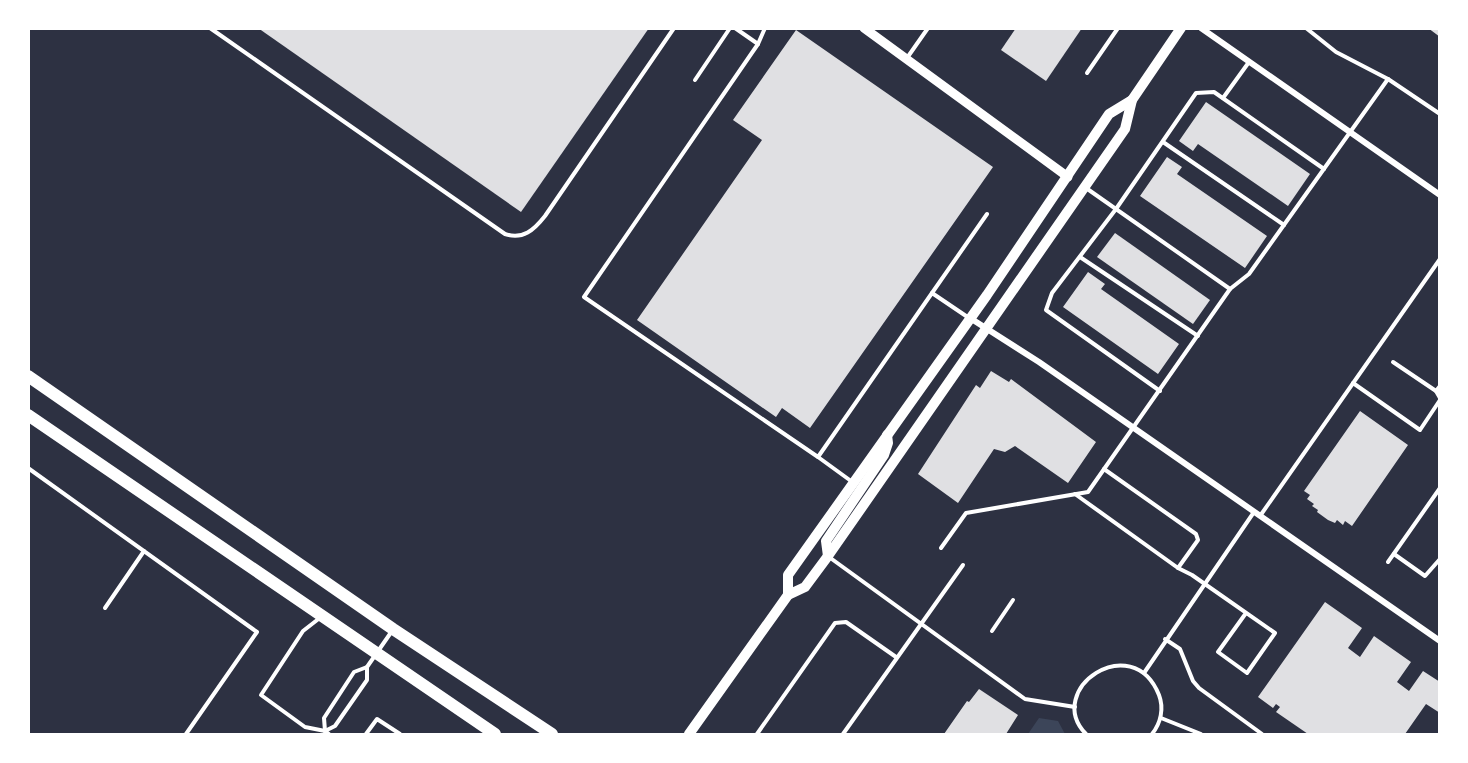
<svg xmlns="http://www.w3.org/2000/svg" width="1468" height="763" viewBox="0 0 1468 763" font-family="Overpass,sans-serif">
	<style>
		.green { fill: #3c4559 }
		.building { fill: #e0e0e3 }
		.lines { fill: none; stroke-linecap: round; stroke-linejoin: round }
		.service { stroke: #fff; stroke-width: 4 }
		.minor { stroke: #fff; stroke-width: 6 }
		.tertiary { stroke: #fff; stroke-width: 9 }
		.secondary { stroke: #fff; stroke-width: 10 }
		.primary { stroke: #fff; stroke-width: 12 }
	</style>
	<rect width="100%" height="100%" fill="#2d3142"/>
	<polygon class="green" points="1039,718 1058,721 1065,734 1028,734"/>
	<g class="building">
		<polygon points="258,28 649,28 521,212"/>
		<polygon points="1016,28 1082,28 1046,81 1001,50"/>
		<polygon points="1428,28 1440,28 1440,37"/>
		<polygon points="796,30 993,167 810,428 782,408 776,417 637,320 762,140 733,120"/>
		<polygon points="1206,102 1310,174 1288,206 1198,144 1193,151 1179,141"/>
		<polygon points="1167,157 1182,167 1177,174 1267,236 1245,268 1140,196"/>
		<polygon points="1115,233 1210,300 1193,324 1097,257"/>
		<polygon points="1088,272 1105,284 1101,289 1179,344 1158,374 1063,307"/>
		<polygon points="991,371 1009,382 1011,379 1096,442 1068,483 1015,446 1005,452 994,449 958,503 918,474 976,385 980,388"/>
		<polygon points="1360,411 1408,445 1352,526 1345,521 1343,525 1337,520 1335,523 1328,520 1317,512 1318,510 1312,506 1314,504 1307,499 1310,495 1304,491"/>
		<polygon points="1325,602 1362,628 1348,648 1360,657 1374,636 1411,662 1397,682 1409,691 1423,671 1440,682 1440,713 1426,704 1405,734 1308,734 1276,712 1280,707 1276,704 1273,708 1258,697"/>
		<polygon points="979,689 1018,715 1006,734 944,734 967,701 969,702"/>
	</g>
	<g class="lines">
		<g class="service">
			<path d="M 210,28 L 505,234 C 523,240 534,230 545,216 L 674,28"/>
			<polyline points="735,28 758,44"/>
			<polyline points="765,28 758,44 584,297 818,457 932,293 969,318"/>
			<polyline points="907,58 928,28"/>
			<polyline points="1087,73 1118,28"/>
			<polyline points="1388,79 1440,114"/>
			<polyline points="695,80 730,28"/>
			<polyline points="1223,98 1249,62"/>
			<polyline points="1163,142 1284,225"/>
			<polyline points="1086,188 1230,289"/>
			<polyline points="1080,257 1198,336"/>
			<polyline points="932,293 987,214"/>
			<polyline points="1393,362 1436,391"/>
			<polyline points="1353,383 1420,430 1440,400"/>
			<polyline points="1440,386 1436,391 1440,398"/>
			<polyline points="1160,391 1046,310 1052,293 1116,209 1196,93 1214,92 1324,169"/>
			<polyline points="818,457 851,481"/>
			<polyline points="28,468 257,632 186,734"/>
			<polyline points="1104,469 1196,534 1198,540 1178,568 1192,575 1275,633 1247,673 1218,652 1246,613"/>
			<polyline points="1075,494 1178,568"/>
			<polyline points="1260,516 1440,259"/>
			<polyline points="941,548 966,513 1088,492 1230,289 1249,274 1388,79 1336,52 1306,28"/>
			<polyline points="1394,554 1425,576 1440,559"/>
			<polyline points="829,557 1025,699 1075,707"/>
			<polyline points="1388,562 1440,488"/>
			<polyline points="105,608 144,551"/>
			<polyline points="321,617 303,631 261,695 305,727 325,731 329,734"/>
			<polyline points="992,631 1013,600"/>
			<polyline points="1165,639 1180,649 1193,681 1199,688 1262,734"/>
			<polyline points="1144,673 1254,512"/>
			<polyline points="1161,718 1201,734"/>
			<polyline points="325,731 324,718 354,672 367,667 392,631"/>
			<polyline points="325,731 335,726 367,680 367,667"/>
			<polyline points="366,734 377,719 400,734"/>
			<polyline points="757,734 835,623 846,622 896,657"/>
			<polyline points="843,734 963,565"/>
			<path d="M 1086,734 C 1043,690 1132,628 1159,695 C 1164,708 1161,723 1152,734"/>
		</g>
		<g class="minor">
			<polyline points="1201,28 1440,195"/>
			<polyline points="970,318 1039,362 1440,641"/>
		</g>
		<polyline class="tertiary" points="864,28 1068,177"/>
		<g class="secondary">
			<polyline points="828,556 826,541 884,455 888,443 887,435"/>
			<polyline points="788,595 788,575 987,295 1109,114 1132,100"/>
			<polyline points="689,734 788,595 805,587 828,556 1125,129 1132,100 1181,28"/>
		</g>
		<g class="primary">
			<polyline points="28,376 393,629 552,734"/>
			<polyline points="28,415 495,734"/>
		</g>
	</g>
	<rect width="1468" height="763" fill="none" stroke="#ffffff" stroke-width="60"/>
</svg>
